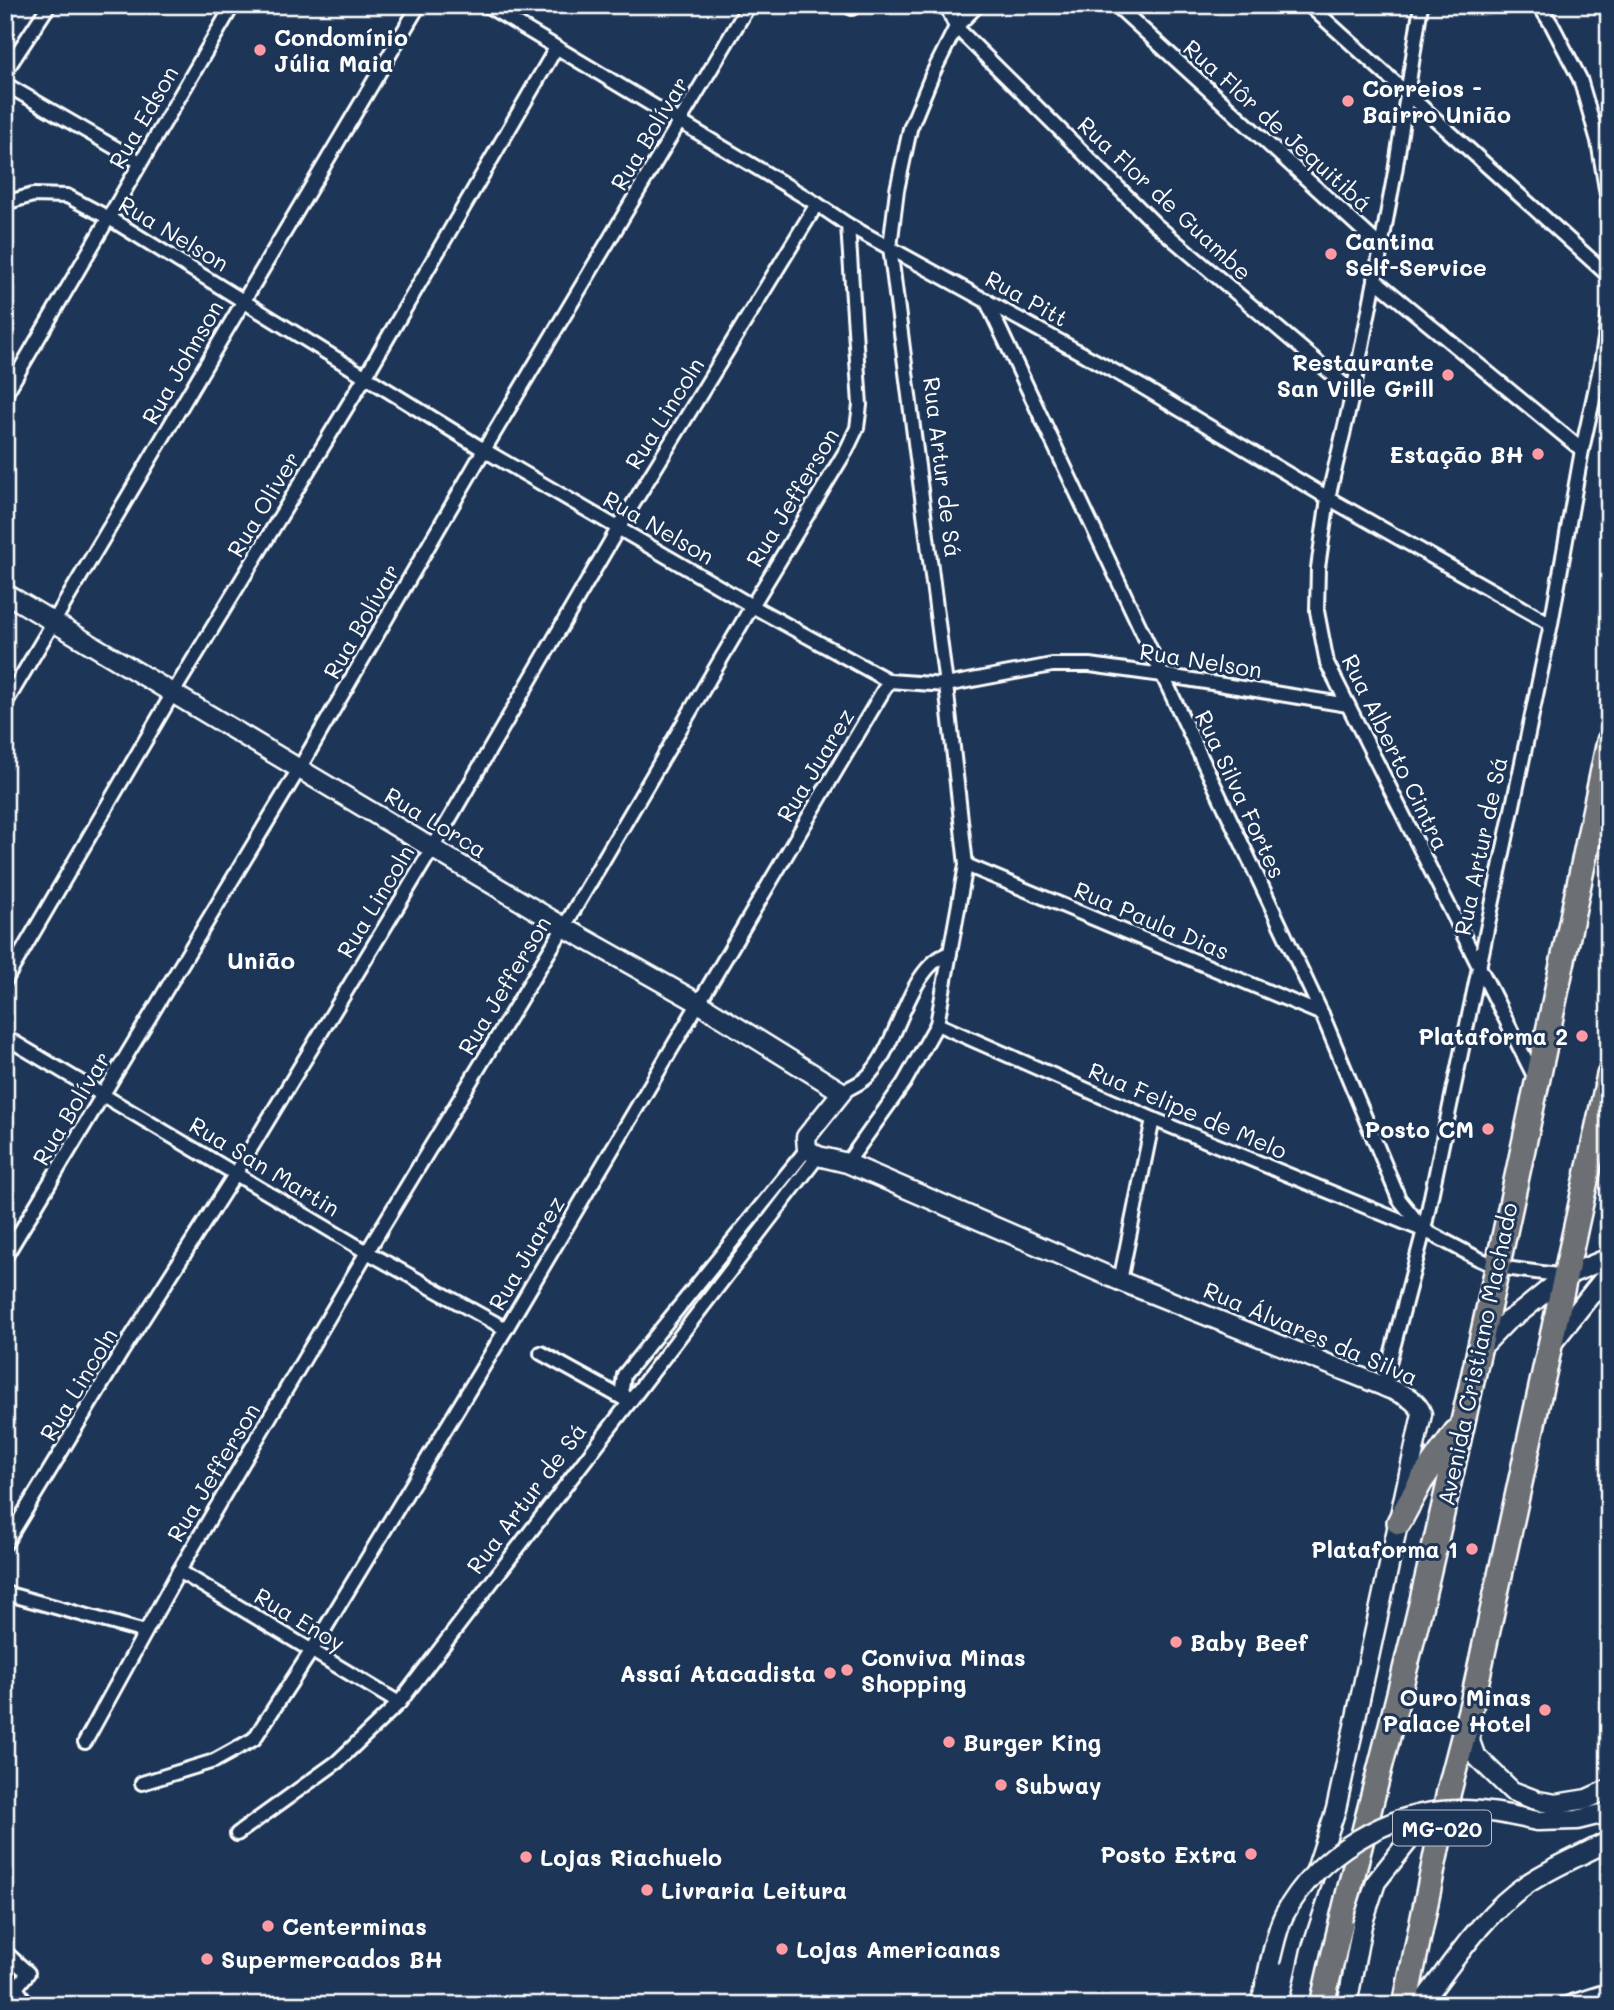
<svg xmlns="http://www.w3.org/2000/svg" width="1614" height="2010" viewBox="0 0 1614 2010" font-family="Mali,sans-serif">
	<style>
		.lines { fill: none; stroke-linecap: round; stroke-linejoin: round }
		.street-casing { stroke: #fff; stroke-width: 18 }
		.secondary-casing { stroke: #fff; stroke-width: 23 }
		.highway-casing { stroke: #fff; stroke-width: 28 }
		.street { stroke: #1d3557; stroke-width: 12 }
		.secondary { stroke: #1d3557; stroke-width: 18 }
		.highway { stroke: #6c6f75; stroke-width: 23 }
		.secondary-bridge-casing { stroke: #fff; stroke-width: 23; stroke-linecap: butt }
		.secondary-bridge { stroke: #1d3557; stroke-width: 18 }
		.poi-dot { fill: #ff9aa2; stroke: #1d3557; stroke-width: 2.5 }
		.labels { text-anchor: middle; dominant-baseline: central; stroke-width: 6; stroke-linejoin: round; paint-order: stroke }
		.shield { fill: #1d3557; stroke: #bbc2cd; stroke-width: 2 }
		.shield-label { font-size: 21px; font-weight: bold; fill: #fff }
		.poi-label { font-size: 23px; font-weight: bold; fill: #fff; stroke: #1d3557; text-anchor: start }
		.street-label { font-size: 23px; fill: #fff; stroke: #1d3557 }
		.neighbourhood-label { font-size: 24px; font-weight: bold; fill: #fff; stroke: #1d3557 }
	</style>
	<rect width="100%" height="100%" fill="#1d3557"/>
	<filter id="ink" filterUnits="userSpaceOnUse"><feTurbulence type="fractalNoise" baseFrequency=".0143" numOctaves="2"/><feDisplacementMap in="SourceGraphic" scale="14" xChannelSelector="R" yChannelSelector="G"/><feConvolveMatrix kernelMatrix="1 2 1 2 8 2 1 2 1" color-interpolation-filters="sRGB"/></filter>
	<g filter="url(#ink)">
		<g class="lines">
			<defs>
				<g id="street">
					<polyline points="486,5 817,204 848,225 1141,386 1328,498 1551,624"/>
					<polyline points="846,5 852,8"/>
					<polyline points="946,5 956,27 1155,224 1353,392"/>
					<polyline points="1116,5 1381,247"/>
					<polyline points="1309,5 1609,276"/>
					<polyline points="1421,5 1395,172 1375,280 1353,392 1328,498 1318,568 1317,611 1327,663 1537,1082"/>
					<polyline points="1539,5 1552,25 1580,79 1598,141 1608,201 1609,218"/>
					<polyline points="5,72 49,5"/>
					<polyline points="5,84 140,162"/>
					<polyline points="5,203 33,195 67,196 109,218 484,450 752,606 889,681 946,685 1052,665 1090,665 1162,675 1348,705"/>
					<polyline points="1375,280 1582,450"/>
					<polyline points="986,300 1322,1014 1399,1199 1424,1230 1477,1258 1497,1267 1565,1276"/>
					<polyline points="5,395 233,5"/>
					<polyline points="5,704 419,5"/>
					<polyline points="966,865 1322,1014"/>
					<polyline points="5,981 173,693 365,377 556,48"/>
					<polyline points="937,1024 1153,1119 1420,1229"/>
					<polyline points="5,1037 367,1252 506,1329"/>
					<path d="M 842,1092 C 849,1088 859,1084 866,1078 C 899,1048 907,966 950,953"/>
					<polyline points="847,1163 904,1083 937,1024 966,865 946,685 890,247 897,190 910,129 932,75 956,27 978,5"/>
					<polyline points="5,1257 299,769 484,450 749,5"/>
					<polyline points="1120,1281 1153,1119"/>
					<polyline points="541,1353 626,1400"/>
					<polyline points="1383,1386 1424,1230 1551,624 1582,450 1601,364 1609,313"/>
					<polyline points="625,1399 622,1389 624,1375 807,1149"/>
					<polyline points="5,1544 121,1353 236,1173 432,849 619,527 817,204"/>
					<polyline points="179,1571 399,1703"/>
					<polyline points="5,1593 145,1632"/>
					<polyline points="85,1742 179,1571 367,1252 564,927 752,606 847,449 857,428 860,405 848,225"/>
					<polyline points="142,1783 214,1761 254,1739 312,1650 506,1329 889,681"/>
					<polyline points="237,1834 337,1762 399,1703 818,1156"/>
					<polyline points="5,1952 28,1973 16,1988"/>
					<polyline points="5,1980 16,1988 28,2005"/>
					<polyline points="1562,2005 1609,1990"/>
				</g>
				<g id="secondary">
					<path d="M 5,593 L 564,927 L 697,1002 L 842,1092 L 806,1137 L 807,1149 L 818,1156 L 847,1163 L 1120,1281 L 1383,1386 C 1398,1393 1416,1397 1422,1414 L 1336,1809 L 1291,1946 L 1278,2005"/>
					<polyline points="1550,1346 1609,1272"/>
					<polyline points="1479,1350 1507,1321 1522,1311 1565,1276 1609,1258"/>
					<polyline points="1471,1724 1470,1741 1475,1755 1512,1791 1538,1801 1556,1804 1587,1799 1609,1789"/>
					<polyline points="1537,1821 1577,1820 1609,1812"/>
					<polyline points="1261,2005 1270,1962"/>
					<polyline points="1347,2005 1362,1925"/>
					<path d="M 1420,2005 C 1453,1963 1483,1914 1527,1884 C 1550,1868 1584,1854 1609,1841"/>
				</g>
				<g id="highway">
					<polyline points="1399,1522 1421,1481 1456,1432"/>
					<path d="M 1322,2005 C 1352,1869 1390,1735 1422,1600 C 1489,1315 1549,1028 1609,741"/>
					<polyline points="1405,2005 1449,1791 1473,1699 1609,1075"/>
				</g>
			</defs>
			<use href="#street" class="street-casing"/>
			<use href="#secondary" class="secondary-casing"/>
			<use href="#highway" class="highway-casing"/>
			<use href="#street" class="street"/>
			<use href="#secondary" class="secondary"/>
			<use href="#highway" class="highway"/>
			<defs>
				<g id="secondary-bridge">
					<polyline points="1362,1925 1376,1882 1410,1839 1456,1817 1463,1818"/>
					<path d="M 1270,1962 C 1274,1947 1277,1929 1284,1915 C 1317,1854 1388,1811 1457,1810 C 1484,1809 1510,1815 1537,1821"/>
				</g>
			</defs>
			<use href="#secondary-bridge" class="secondary-bridge-casing"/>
			<use href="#secondary-bridge" class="secondary-bridge"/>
		</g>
	</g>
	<g class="poi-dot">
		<circle cx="260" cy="50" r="7"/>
		<circle cx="1348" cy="101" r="7"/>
		<circle cx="1331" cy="254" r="7"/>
		<circle cx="1448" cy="375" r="7"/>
		<circle cx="1538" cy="454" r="7"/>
		<circle cx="1582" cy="1036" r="7"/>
		<circle cx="1488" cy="1129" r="7"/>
		<circle cx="1472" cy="1549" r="7"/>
		<circle cx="1176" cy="1642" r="7"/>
		<circle cx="847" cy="1670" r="7"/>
		<circle cx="830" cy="1673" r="7"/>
		<circle cx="1545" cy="1710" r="7"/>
		<circle cx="949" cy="1742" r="7"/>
		<circle cx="1001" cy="1785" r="7"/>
		<circle cx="1251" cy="1854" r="7"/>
		<circle cx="526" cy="1857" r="7"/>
		<circle cx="647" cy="1890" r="7"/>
		<circle cx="268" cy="1926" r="7"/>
		<circle cx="782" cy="1949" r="7"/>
		<circle cx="207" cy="1959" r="7"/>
	</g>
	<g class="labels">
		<rect class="shield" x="1393" y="1810.5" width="98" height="35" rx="5"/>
		<g class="shield-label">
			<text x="1442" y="1828">MG-020</text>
		</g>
		<g class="poi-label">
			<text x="274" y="37">Condomínio<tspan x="274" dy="26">Júlia Maia</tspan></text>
			<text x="1362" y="88">Correios -<tspan x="1362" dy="26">Bairro União</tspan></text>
			<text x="1345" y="241">Cantina<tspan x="1345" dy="26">Self-Service</tspan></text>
			<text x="1434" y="362" text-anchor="end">Restaurante<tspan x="1434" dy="26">San Ville Grill</tspan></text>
			<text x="1524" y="454" text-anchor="end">Estação BH</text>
			<text x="1568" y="1036" text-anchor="end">Plataforma 2</text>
			<text x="1474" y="1129" text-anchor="end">Posto CM</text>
			<text x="1458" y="1549" text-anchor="end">Plataforma 1</text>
			<text x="1190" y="1642">Baby Beef</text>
			<text x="861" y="1657">Conviva Minas<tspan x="861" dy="26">Shopping</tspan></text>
			<text x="816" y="1673" text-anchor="end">Assaí Atacadista</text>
			<text x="1531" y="1697" text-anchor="end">Ouro Minas<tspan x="1531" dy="26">Palace Hotel</tspan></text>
			<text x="963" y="1742">Burger King</text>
			<text x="1015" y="1785">Subway</text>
			<text x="1237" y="1854" text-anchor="end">Posto Extra</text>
			<text x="540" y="1857">Lojas Riachuelo</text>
			<text x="661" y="1890">Livraria Leitura</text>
			<text x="282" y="1926">Centerminas</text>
			<text x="796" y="1949">Lojas Americanas</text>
			<text x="221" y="1959">Supermercados BH</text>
		</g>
		<g class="street-label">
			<text transform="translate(143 117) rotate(-60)">Rua Edson</text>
			<text transform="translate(1278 125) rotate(42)">Rua Flôr de Jequitibá</text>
			<text transform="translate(649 133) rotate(-59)">Rua Bolívar</text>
			<text transform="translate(1165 198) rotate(43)">Rua Flor de Guambe</text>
			<text transform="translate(174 233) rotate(31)">Rua Nelson</text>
			<text transform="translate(1027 298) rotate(29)">Rua Pitt</text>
			<text transform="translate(182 362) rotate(-60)">Rua Johnson</text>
			<text transform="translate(664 413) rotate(-58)">Rua Lincoln</text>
			<text transform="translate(943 467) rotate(83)">Rua Artur de Sá</text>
			<text transform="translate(792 497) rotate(-59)">Rua Jefferson</text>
			<text transform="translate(263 504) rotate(-59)">Rua Oliver</text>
			<text transform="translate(659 527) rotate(30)">Rua Nelson</text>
			<text transform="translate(361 621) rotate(-60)">Rua Bolívar</text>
			<text transform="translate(1201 660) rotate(9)">Rua Nelson</text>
			<text transform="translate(1396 752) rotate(64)">Rua Alberto Cintra</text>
			<text transform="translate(815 765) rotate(-59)">Rua Juarez</text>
			<text transform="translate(1241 794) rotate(65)">Rua Silva Fortes</text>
			<text transform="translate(436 822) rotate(31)">Rua Lorca</text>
			<text transform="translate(1480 846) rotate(-78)">Rua Artur de Sá</text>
			<text transform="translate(375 901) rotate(-59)">Rua Lincoln</text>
			<text transform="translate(1152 920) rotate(23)">Rua Paula Dias</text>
			<text transform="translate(504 985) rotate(-59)">Rua Jefferson</text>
			<text transform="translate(71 1108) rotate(-59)">Rua Bolívar</text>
			<text transform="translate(1188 1110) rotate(23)">Rua Felipe de Melo</text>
			<text transform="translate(265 1166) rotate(31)">Rua San Martin</text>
			<text transform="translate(526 1253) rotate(-60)">Rua Juarez</text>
			<text transform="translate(1311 1333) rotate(23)">Rua Álvares da Silva</text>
			<text transform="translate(1477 1354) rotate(-78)">Avenida Cristiano Machado</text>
			<text transform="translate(78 1384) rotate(-59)">Rua Lincoln</text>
			<text transform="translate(213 1472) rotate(-59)">Rua Jefferson</text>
			<text transform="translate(526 1498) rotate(-53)">Rua Artur de Sá</text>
			<text transform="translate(300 1619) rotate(31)">Rua Enoy</text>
		</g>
		<g class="neighbourhood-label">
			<text x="261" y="959">União</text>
		</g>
	</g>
	<rect width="1614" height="2010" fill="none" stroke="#1d3557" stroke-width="28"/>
	<rect x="14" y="14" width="1586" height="1982" fill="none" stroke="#fff" stroke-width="2.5" filter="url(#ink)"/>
</svg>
